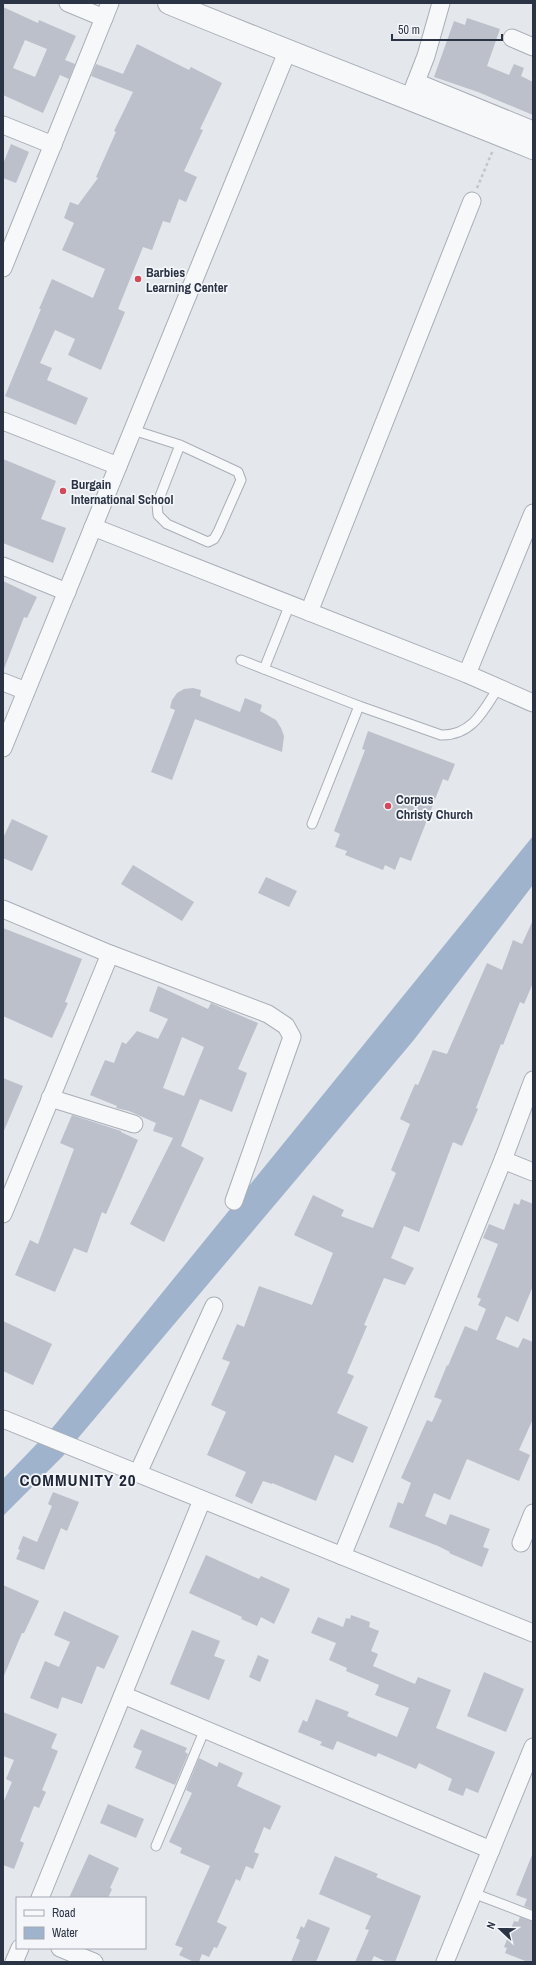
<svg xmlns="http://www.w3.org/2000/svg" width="536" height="1965" viewBox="0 0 536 1965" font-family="'Archivo Narrow',sans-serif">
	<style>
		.water { fill: #9fb4cc }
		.building { fill: #bbc0ca; fill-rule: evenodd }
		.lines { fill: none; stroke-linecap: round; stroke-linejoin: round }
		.service-casing { stroke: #a9aeb7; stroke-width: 11 }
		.minor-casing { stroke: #a9aeb7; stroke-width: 19 }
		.tertiary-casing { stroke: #a9aeb7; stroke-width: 24 }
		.path { stroke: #c2c5cb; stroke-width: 2.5; stroke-dasharray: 3 3; stroke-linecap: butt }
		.service { stroke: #f7f8fa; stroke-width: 9 }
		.minor { stroke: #f7f8fa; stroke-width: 17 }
		.tertiary { stroke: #f7f8fa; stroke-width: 22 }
		.poi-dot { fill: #d1495b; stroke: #f4f6f9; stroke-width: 1.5 }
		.labels { text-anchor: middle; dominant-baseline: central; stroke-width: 3.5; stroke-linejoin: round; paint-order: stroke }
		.poi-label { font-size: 13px; font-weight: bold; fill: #2b3445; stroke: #f4f6f9; text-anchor: start }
		.district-label { font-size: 17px; font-weight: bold; letter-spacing: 1px; fill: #1d2536; stroke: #f4f6f9 }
	</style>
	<rect width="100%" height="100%" fill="#e4e7ec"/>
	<polygon class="water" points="533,836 533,885 413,1041 63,1456 3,1516 3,1479 54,1426"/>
	<g class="building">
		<path d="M 3,7 L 38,23 L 39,20 L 76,36 L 65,60 L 75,64 L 69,79 L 60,75 L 43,113 L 3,95 ZM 25,40 L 47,49 L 35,77 L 13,68 Z"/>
		<polygon points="467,18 500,29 487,66 509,75 514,64 524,68 521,76 533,82 533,115 478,92 434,77 454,21 465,25"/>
		<polygon points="137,44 189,70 191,67 222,83 200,129 203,130 184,171 197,177 186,202 179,199 170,223 163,221 152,250 143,247 118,309 125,312 101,370 68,355 75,339 55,330 40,363 52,368 47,380 88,398 76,425 5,396 41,309 39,309 52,279 93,298 105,269 62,250 74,223 64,218 70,202 78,205 98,178 96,177 116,132 114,131 133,92 91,76 96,64 123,74"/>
		<polygon points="11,144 29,152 16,183 3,178 3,164"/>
		<polygon points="3,459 56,481 41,519 66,528 53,563 3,543"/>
		<polygon points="3,581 37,597 27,618 24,617 4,669"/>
		<polygon points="193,688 201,690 200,696 240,712 245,698 262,705 260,711 276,720 281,728 284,736 282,752 195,719 172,780 151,772 175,710 170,708 172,700 177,693 184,689"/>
		<polygon points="368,731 455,764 448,781 443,779 411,861 400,857 395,870 385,865 383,870 345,855 347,851 335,847 340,834 334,831 365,750 362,749"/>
		<polygon points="12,819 48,836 32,871 3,858 3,838"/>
		<polygon points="133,865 194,902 182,921 121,884"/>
		<polygon points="266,877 297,891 289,907 258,893"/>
		<polygon points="533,920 533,983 524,1004 520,1002 503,1045 501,1044 476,1108 478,1109 462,1146 453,1142 419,1232 404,1226 391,1258 414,1268 405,1285 384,1278 364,1325 367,1326 347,1373 354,1376 337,1413 368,1427 353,1463 335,1455 316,1501 272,1483 272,1484 263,1481 252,1504 235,1496 246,1472 207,1455 226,1412 211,1405 230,1362 222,1359 237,1324 244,1327 259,1286 312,1305 333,1253 294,1235 313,1195 344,1210 341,1216 373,1228 396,1173 391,1170 410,1124 400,1119 415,1084 418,1085 433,1050 447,1054 487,963 502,970 513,940 522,944"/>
		<polygon points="3,928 82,959 65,1002 68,1003 52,1038 3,1016"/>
		<path d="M 158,986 L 208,1009 L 211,1003 L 258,1023 L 238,1069 L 247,1073 L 232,1112 L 200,1099 L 181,1146 L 204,1158 L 164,1242 L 130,1224 L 173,1138 L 153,1131 L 156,1123 L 129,1111 L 116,1108 L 117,1106 L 90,1095 L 105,1060 L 114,1063 L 122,1042 L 126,1044 L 137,1031 L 158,1039 L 168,1019 L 149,1011 ZM 182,1037 L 204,1047 L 184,1096 L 163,1088 Z"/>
		<polygon points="3,1078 23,1086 3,1133"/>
		<polygon points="72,1115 121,1131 121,1132 138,1140 106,1214 102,1212 87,1253 74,1248 55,1292 15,1275 30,1240 38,1244 74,1149 60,1143"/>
		<polygon points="521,1199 533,1204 533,1286 518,1322 506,1316 496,1339 518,1348 523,1338 533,1342 533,1419 519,1450 530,1455 519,1481 467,1459 450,1500 434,1493 425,1516 446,1525 450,1514 490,1529 483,1547 489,1549 482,1567 449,1553 450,1552 438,1546 389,1527 398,1502 403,1504 411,1483 401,1478 427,1420 432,1422 442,1400 434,1397 447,1365 448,1366 465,1326 477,1331 486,1309 478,1305 481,1299 477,1297 498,1244 483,1238 489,1224 504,1230 514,1203 519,1205"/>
		<polygon points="3,1321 52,1344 33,1385 3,1371"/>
		<polygon points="53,1492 79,1502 67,1531 61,1528 44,1570 16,1559 20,1550 18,1549 23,1536 37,1542 52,1506 48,1504"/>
		<polygon points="206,1555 259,1579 261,1576 290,1589 274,1624 261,1617 257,1626 241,1619 242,1617 189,1593"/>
		<polygon points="3,1585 39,1601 24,1633 22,1633 3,1678"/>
		<polygon points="64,1611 119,1636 104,1669 97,1666 82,1704 62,1697 58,1709 30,1698 45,1661 59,1667 70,1642 54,1635"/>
		<polygon points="351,1615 370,1622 369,1627 379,1631 371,1651 378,1654 373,1666 415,1684 418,1677 451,1690 436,1728 495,1752 478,1793 466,1788 463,1796 448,1790 452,1779 419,1763 416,1769 378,1753 376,1757 337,1741 333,1750 320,1745 322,1742 298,1732 303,1720 307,1722 316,1699 349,1712 347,1716 397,1737 409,1708 375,1695 379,1685 346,1671 347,1668 329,1660 336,1643 311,1633 318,1617 343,1627 346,1618 350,1619"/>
		<polygon points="192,1630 220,1641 214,1656 225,1660 209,1700 170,1684"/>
		<polygon points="258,1655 269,1660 260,1682 249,1677"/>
		<polygon points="484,1672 524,1689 506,1732 467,1716"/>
		<polygon points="3,1712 57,1734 51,1748 58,1751 42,1790 46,1792 39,1808 34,1806 20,1841 24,1843 14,1869 3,1865 3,1803 12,1782 6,1779 14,1760 3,1756"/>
		<polygon points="141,1729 187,1748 185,1752 188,1754 175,1785 135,1768 142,1751 133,1747"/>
		<polygon points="199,1758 217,1767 219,1762 243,1773 237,1786 281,1806 270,1830 264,1827 254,1852 259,1854 253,1869 246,1866 240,1881 236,1879 217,1922 227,1927 217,1948 214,1947 209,1957 202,1954 199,1962 194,1962 179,1955 183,1948 175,1945 210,1866 180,1853 182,1848 169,1842 192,1793 186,1790"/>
		<polygon points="108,1804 144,1819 136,1838 100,1823"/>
		<polygon points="89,1854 119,1868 110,1888 112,1889 108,1898 69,1898"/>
		<polygon points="532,1855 533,1855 533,1910 524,1906 527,1899 516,1895"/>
		<polygon points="335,1856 378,1874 376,1877 421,1896 395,1962 387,1962 374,1956 371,1962 355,1962 369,1930 365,1929 371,1916 319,1894"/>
		<polygon points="520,1917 533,1922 533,1962 528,1962 505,1953 507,1948 504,1947 514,1921 518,1922"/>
		<polygon points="308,1919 330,1928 316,1962 291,1962 300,1940 296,1938 301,1926 304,1928"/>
	</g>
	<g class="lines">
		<defs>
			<g id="service">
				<polyline points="133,430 180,445 238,472 241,480 218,532 214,539 208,542 167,524 158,515 157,504 180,445"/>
				<path d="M 241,660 L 359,706 L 441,735 C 472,736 484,710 498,688"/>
				<polyline points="264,669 290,604"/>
				<polyline points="312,824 359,706"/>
				<polyline points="156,1846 205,1729"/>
				<polyline points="473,1893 533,1916"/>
			</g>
			<g id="minor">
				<polyline points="68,3 104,18"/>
				<polyline points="512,38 533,47"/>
				<polyline points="416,82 533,130"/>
				<polyline points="412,92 426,56 441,3"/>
				<polyline points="3,125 53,145"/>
				<polyline points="3,268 110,3"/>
				<polyline points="3,421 118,466"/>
				<polyline points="93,527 467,674 533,703"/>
				<polyline points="3,566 67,592"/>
				<polyline points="309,612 472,201"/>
				<polyline points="467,674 533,513"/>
				<polyline points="3,682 26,691"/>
				<polyline points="3,748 287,52"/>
				<polyline points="3,909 110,954 268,1014 286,1026 292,1037 234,1201"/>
				<polyline points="50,1098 134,1124"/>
				<polyline points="503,1160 533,1172"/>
				<polyline points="3,1214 110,954"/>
				<polyline points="3,1419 533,1633"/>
				<polyline points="138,1473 214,1306"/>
				<polyline points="521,1543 533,1513"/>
				<polyline points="342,1556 503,1160 533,1080"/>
				<polyline points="123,1695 491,1850"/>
				<polyline points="40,1898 202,1500"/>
				<polyline points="60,1948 94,1962"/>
				<polyline points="14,1962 20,1948"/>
				<polyline points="445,1962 533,1747"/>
			</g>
			<path id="tertiary" d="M 169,3 C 290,53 412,99 533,148"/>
		</defs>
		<use href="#service" class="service-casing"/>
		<use href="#minor" class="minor-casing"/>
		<use href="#tertiary" class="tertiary-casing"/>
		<polyline class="path" points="477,188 493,150"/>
		<use href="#service" class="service"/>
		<use href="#minor" class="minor"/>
		<use href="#tertiary" class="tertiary"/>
	</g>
	<g class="poi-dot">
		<circle cx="138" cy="279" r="4"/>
		<circle cx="63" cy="491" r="4"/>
		<circle cx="388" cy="806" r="4"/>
	</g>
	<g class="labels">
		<g class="poi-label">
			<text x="146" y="272">Barbies<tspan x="146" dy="15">Learning Center</tspan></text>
			<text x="71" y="484">Burgain<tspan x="71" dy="15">International School</tspan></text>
			<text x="396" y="799">Corpus<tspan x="396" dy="15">Christy Church</tspan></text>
		</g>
		<g class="district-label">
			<text x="78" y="1479">COMMUNITY 20</text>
		</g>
	</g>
	<rect width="536" height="1965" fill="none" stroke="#2b3445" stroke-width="8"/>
	<rect x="16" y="1897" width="130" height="52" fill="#f4f6f9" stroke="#a4a8b1"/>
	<rect x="24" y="1910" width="20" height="6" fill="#f7f8fa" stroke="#a4a8b1"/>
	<text x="52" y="1917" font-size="12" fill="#2b3445">Road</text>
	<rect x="24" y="1927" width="20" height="12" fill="#9fb4cc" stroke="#a4a8b1"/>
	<text x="52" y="1937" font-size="12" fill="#2b3445">Water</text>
	<g transform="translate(500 1929) rotate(292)" stroke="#f4f6f9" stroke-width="3" paint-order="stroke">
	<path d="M0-3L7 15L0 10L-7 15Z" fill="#2b3445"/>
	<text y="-6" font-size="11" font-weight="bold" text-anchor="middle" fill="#2b3445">N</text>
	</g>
	<path d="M392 34v6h110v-6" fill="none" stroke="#2b3445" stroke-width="2"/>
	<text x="398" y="34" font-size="12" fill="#2b3445" stroke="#f4f6f9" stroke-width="3" paint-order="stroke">50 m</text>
</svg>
